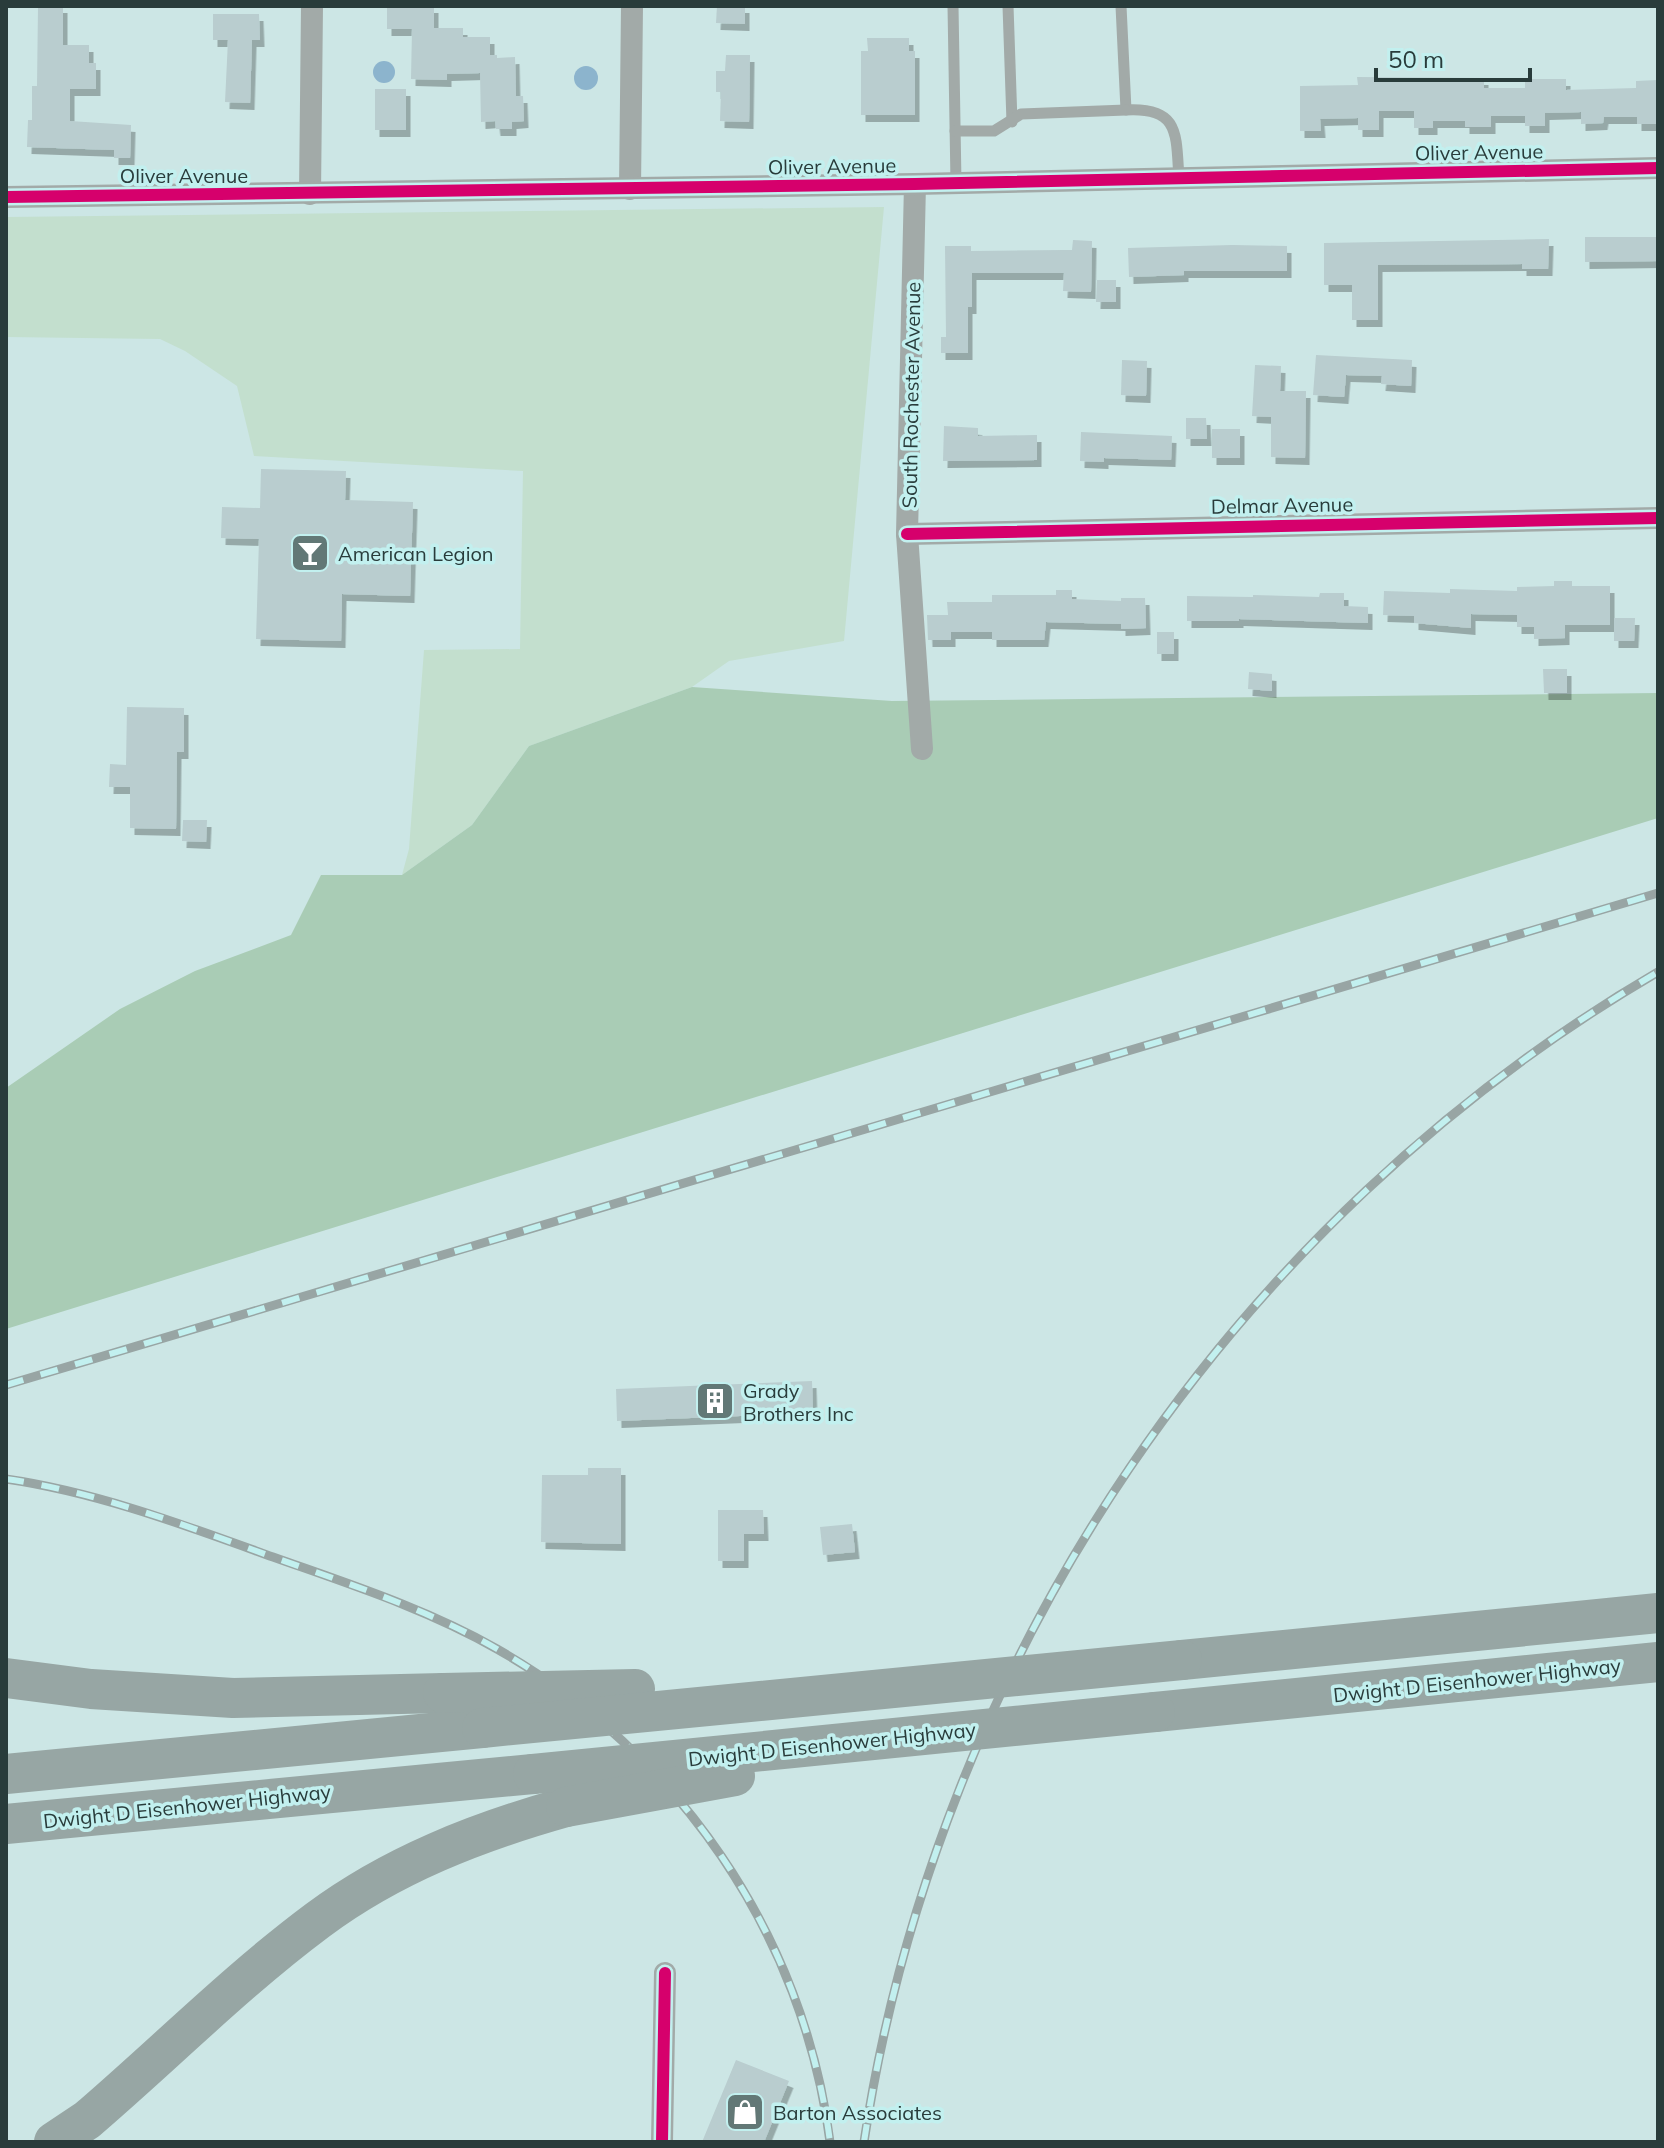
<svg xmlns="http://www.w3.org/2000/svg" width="1664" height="2148" viewBox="0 0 1664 2148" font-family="Mulish,sans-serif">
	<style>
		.green { fill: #c3dfce }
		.forest { fill: #a9ccb5 }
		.water { fill: #8cb4cd }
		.building { fill: #b9cdcf; filter: url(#shadow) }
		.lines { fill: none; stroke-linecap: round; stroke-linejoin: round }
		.service { stroke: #a2aaa8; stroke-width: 11 }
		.minor { stroke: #a2aaa8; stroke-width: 22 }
		.motorway { stroke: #97a6a4; stroke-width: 40 }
		.rail-casing { stroke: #98a5a4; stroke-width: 9 }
		.rail { stroke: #c2f0ef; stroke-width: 6; stroke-dasharray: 18; stroke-linecap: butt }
		.motorway-bridge { stroke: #97a6a4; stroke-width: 40 }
		.cycleway-casing { stroke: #c2f0ef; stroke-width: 17 }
		.cycleway { stroke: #d6006c; stroke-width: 12 }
		.labels { text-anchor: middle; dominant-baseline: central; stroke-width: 7; stroke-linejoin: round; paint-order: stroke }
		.street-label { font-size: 20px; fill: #293c3b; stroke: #c2f0ef }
		.poi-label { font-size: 20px; fill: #293c3b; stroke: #c2f0ef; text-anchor: start }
	</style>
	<defs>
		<filter id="shadow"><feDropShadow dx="4.5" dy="7" stdDeviation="0" flood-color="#0004"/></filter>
	</defs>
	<rect width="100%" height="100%" fill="#cce6e5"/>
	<polygon class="green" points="884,207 844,641 729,661 692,687 529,746 472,825 402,875 409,849 424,650 520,649 523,471 254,456 237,386 185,351 160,339 6,337 6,217"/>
	<polygon class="forest" points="692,687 892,701 1658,693 1658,818 6,1329 6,1088 120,1009 195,971 291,935 321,875 402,875 472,825 529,746"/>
	<g class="water">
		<circle cx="384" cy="72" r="11"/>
		<circle cx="586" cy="78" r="12"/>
	</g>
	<g class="building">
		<polygon points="38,6 63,6 63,45 89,45 89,63 96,63 96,89 70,89 70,121 131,125 130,158 114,158 114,150 27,147 28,120 32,120 32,86 37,86"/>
		<polygon points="387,6 434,6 434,28 463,28 463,37 490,37 490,55 497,55 497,58 515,57 516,96 523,96 524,121 512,122 512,129 496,129 495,121 481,122 480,73 447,74 447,80 411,79 412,29 387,29"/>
		<polygon points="717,6 745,6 745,24 716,23"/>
		<polygon points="213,14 259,14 260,40 252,40 250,103 225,102 228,40 213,40"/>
		<polygon points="867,38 909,38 909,51 915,51 915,115 861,115 861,51 868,51"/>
		<polygon points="726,55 750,55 749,122 720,121 721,92 716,92 716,71 725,71"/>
		<polygon points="1357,77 1484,78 1484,88 1525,88 1525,79 1566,79 1566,90 1636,88 1636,81 1658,80 1658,124 1637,124 1637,117 1604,117 1603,123 1581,124 1581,112 1545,113 1545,126 1525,126 1525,116 1491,116 1491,127 1465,127 1465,121 1433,121 1433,128 1414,128 1414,111 1379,111 1379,130 1358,130 1358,118 1320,119 1321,131 1300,131 1300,86 1358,85"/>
		<rect x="375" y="89" width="31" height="41"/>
		<polygon points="1585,237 1658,237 1658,261 1585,262"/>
		<polygon points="1549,239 1548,269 1522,269 1522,264 1378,265 1378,320 1352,320 1352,285 1324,285 1324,243"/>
		<polygon points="1073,240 1092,241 1091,292 1063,291 1064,273 972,273 972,307 968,307 968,353 941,353 941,337 946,337 945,246 971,246 971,251 1065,250 1072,250"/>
		<polygon points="1232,245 1287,246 1287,271 1184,271 1184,275 1129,277 1128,248"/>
		<polygon points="1097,280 1116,280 1116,302 1096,302"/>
		<polygon points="1316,355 1412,360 1411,386 1381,384 1382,376 1346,375 1344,397 1313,395"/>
		<polygon points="1122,360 1147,361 1146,396 1121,395"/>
		<polygon points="1255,365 1281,366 1280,391 1306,391 1305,458 1271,457 1271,417 1252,416"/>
		<polygon points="1186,418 1206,418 1207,439 1186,439"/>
		<polygon points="944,426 978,428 978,436 1037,435 1037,460 943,461"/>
		<rect x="1212" y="429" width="28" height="29"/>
		<polygon points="1081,432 1172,436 1171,460 1104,458 1104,462 1080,461"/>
		<polygon points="261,469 346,471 345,500 413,502 410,596 342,594 341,641 256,639 259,539 221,538 222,507 260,508"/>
		<polygon points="1554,581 1572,581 1572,586 1610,586 1610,625 1565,625 1565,638 1534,639 1534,627 1517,627 1517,615 1471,614 1471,628 1414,623 1414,616 1383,615 1384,591 1450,593 1450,589 1517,591 1517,587 1554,586"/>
		<polygon points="1056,590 1072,590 1072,599 1121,601 1121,598 1145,598 1146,628 1121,629 1121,624 1046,622 1044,640 992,640 992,632 951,632 951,640 928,640 927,615 948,615 947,602 992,602 992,595 1056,595"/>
		<polygon points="1320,593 1344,593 1344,606 1368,607 1368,623 1239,619 1239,621 1187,621 1187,596 1253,597 1253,595 1319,597"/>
		<polygon points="1614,618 1635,618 1634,641 1614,641"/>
		<rect x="1157" y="632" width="17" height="22"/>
		<polygon points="1543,669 1567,669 1567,693 1544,693"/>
		<polygon points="1249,672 1272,674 1272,691 1248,689"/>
		<polygon points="127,707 184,708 184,752 177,752 176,829 130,828 130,787 109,787 110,764 126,765"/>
		<polygon points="183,820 207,820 206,842 182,841"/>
		<polygon points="812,1381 813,1413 617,1421 616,1389"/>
		<polygon points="588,1468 621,1468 621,1544 541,1542 542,1475 588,1475"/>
		<polygon points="718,1510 763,1510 764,1534 744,1534 744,1561 718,1561"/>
		<polygon points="852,1524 855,1552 823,1555 820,1527"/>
		<polygon points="736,2060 789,2081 764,2142 702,2142"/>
	</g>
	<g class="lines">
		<g class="service">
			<polyline points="953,6 956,183"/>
			<polyline points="1008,6 1012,122"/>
			<path d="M 1121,6 L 1126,110 C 1180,107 1176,134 1179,179"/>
			<polyline points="955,131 994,131 1021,114 1126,110"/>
		</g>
		<g class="minor">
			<polyline points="915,184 907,534 922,749"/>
			<polyline points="630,189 632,6"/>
			<polyline points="310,194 312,6"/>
			<polyline points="6,197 915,184 1658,168"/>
			<polyline points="907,534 1658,518"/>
			<polyline points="662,2142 665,1973"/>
		</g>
		<g class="motorway">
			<polyline points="1182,1660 1658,1613"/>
			<polyline points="6,1678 91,1689 233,1698 443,1693"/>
			<polyline points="1155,1712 1658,1662"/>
			<polyline points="6,1774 482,1728"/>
			<polyline points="6,1824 533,1774"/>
			<path d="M 54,2142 L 87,2120 C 164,2054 236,1981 318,1920 C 392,1865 477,1832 566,1807"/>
		</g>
		<defs>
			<g id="rail">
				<polyline points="6,1385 1658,893"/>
				<path d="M 6,1479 C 97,1492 187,1526 273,1557 C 349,1584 427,1609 497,1649 C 678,1752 804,1935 830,2142"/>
				<path d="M 864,2142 C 937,1657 1235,1219 1658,972"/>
			</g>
		</defs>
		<use href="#rail" class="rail-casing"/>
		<use href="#rail" class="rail"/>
		<g class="motorway-bridge">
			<polyline points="443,1693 635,1689"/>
			<polyline points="482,1728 1182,1660"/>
			<polyline points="533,1774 1155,1712"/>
			<polyline points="566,1807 735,1776"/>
		</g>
		<defs>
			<g id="cycleway">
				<polyline points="6,197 915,184 1658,168"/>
				<polyline points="907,534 1658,518"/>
				<polyline points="662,2142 665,1973"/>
			</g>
		</defs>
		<use href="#cycleway" class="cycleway-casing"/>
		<use href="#cycleway" class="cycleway"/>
	</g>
	<defs>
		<symbol id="bar-square" viewBox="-11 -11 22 22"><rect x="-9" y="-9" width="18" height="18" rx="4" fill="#627876" stroke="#c2f0ef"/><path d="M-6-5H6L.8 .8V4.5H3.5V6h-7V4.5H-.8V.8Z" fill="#fff"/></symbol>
		<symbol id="building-square" viewBox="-11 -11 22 22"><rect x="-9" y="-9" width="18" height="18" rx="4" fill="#627876" stroke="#c2f0ef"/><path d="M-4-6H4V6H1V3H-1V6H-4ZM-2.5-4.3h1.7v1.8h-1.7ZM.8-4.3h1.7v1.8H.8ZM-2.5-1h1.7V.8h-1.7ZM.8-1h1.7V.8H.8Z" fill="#fff"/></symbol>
		<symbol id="shop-square" viewBox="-11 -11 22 22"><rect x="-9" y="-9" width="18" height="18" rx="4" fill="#627876" stroke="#c2f0ef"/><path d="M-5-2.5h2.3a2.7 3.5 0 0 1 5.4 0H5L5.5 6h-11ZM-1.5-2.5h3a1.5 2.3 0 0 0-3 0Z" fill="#fff"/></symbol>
	</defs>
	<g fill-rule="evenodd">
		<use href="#bar-square" x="288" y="531" width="44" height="44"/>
		<use href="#building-square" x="693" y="1379" width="44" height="44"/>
		<use href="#shop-square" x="723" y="2090" width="44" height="44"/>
	</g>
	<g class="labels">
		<g class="street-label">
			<text transform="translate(1479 152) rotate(-1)">Oliver Avenue</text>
			<text transform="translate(832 166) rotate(-1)">Oliver Avenue</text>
			<text x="184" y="175">Oliver Avenue</text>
			<text transform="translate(911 395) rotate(-89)">South Rochester Avenue</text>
			<text transform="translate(1282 505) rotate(-1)">Delmar Avenue</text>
			<text transform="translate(1477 1680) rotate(-6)">Dwight D Eisenhower Highway</text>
			<text transform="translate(832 1744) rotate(-6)">Dwight D Eisenhower Highway</text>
			<text transform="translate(187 1806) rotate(-6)">Dwight D Eisenhower Highway</text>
		</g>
		<g class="poi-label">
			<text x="338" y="553">American Legion</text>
			<text x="743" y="1390">Grady<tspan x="743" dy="23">Brothers Inc</tspan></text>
			<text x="773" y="2112">Barton Associates</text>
		</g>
	</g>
	<rect width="1664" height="2148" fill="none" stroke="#293c3b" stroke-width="16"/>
	<path d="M1376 68v12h154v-12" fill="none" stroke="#293c3b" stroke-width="4"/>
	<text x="1388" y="68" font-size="24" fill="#293c3b" stroke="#c2f0ef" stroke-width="6" paint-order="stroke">50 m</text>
</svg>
